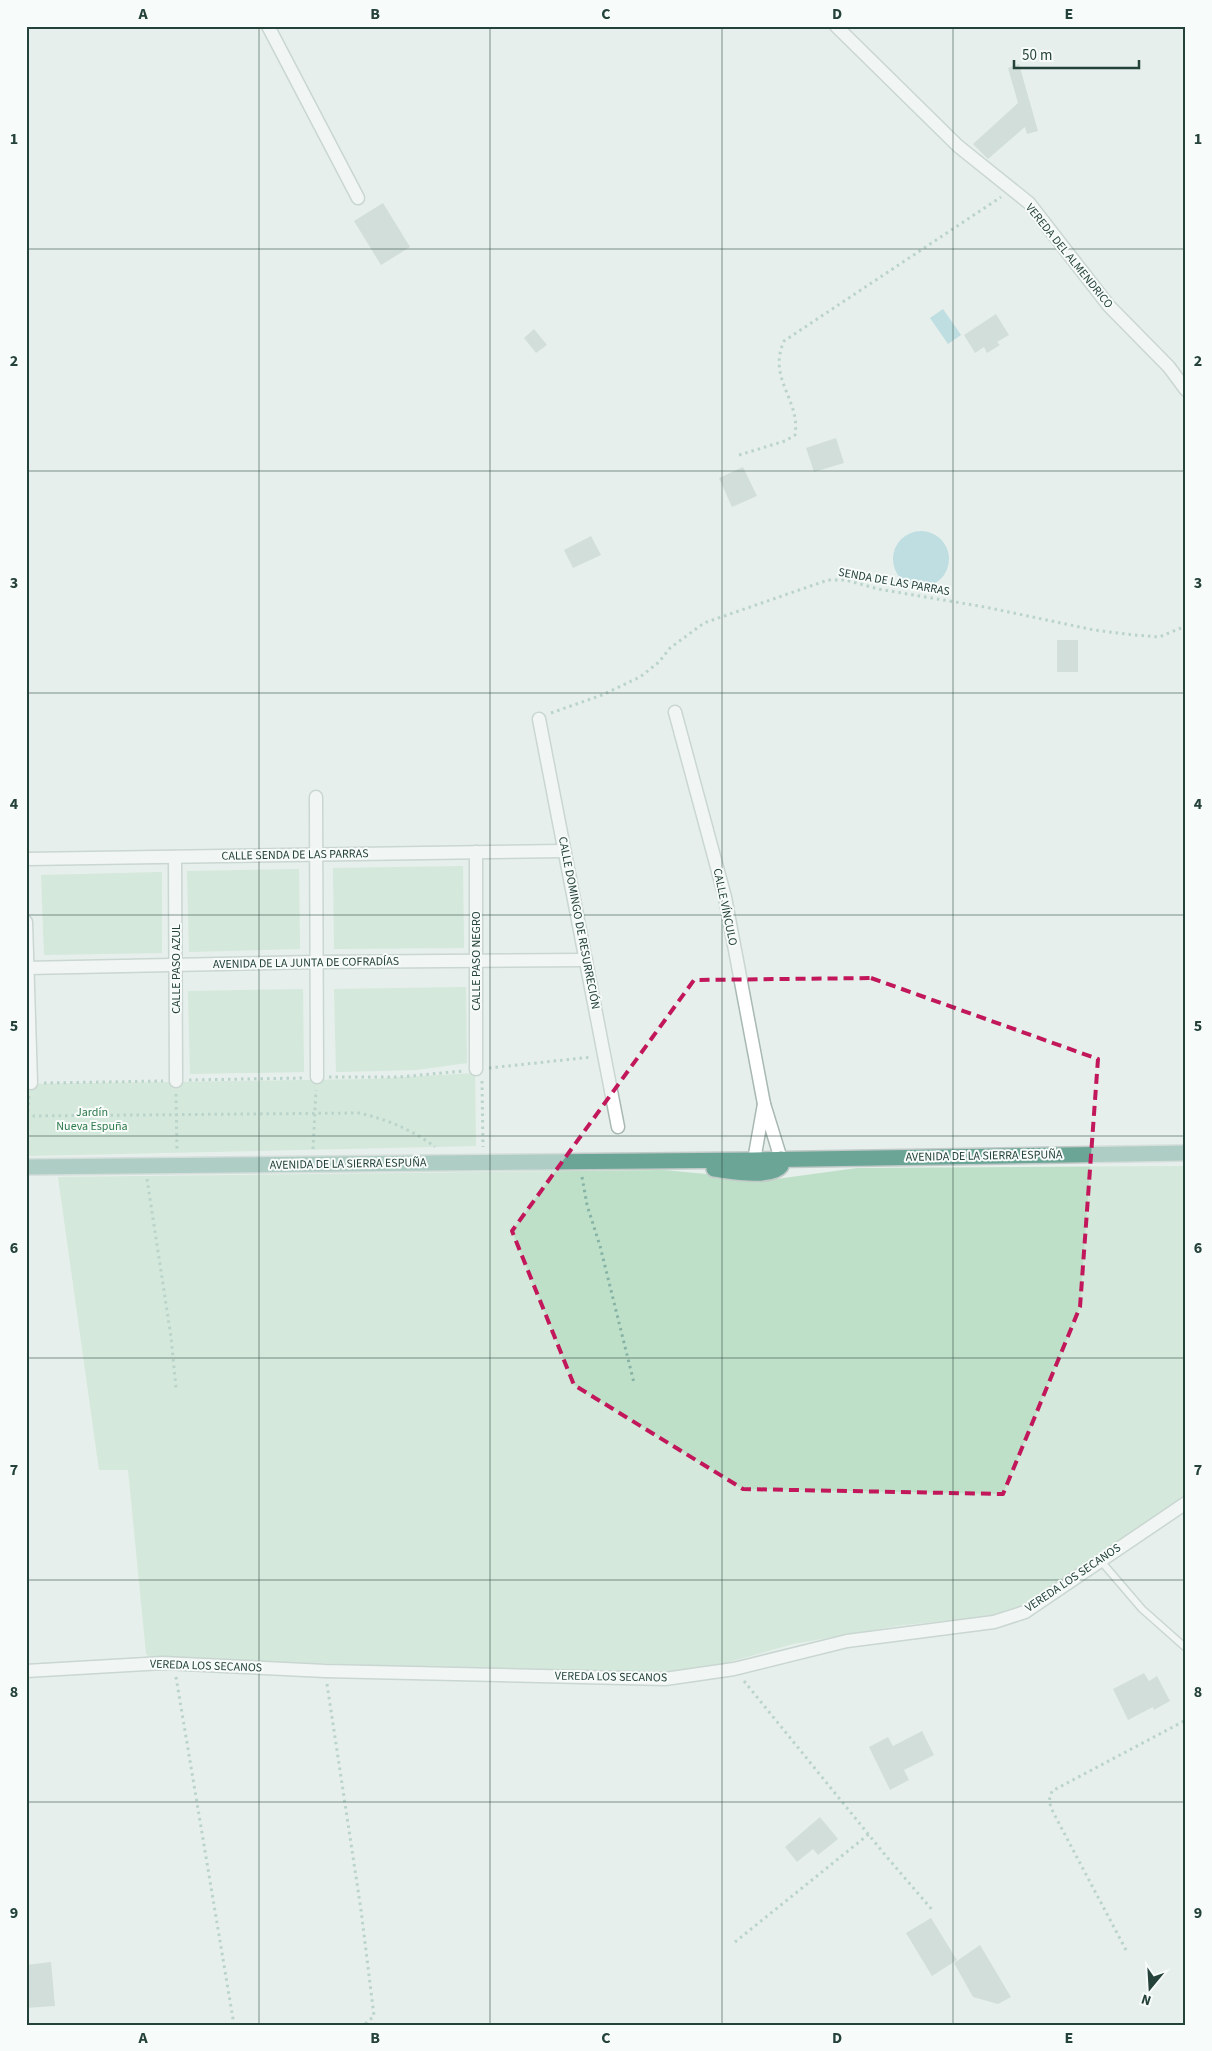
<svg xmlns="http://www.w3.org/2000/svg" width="1212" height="2051" viewBox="0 0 1212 2051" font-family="'Source Sans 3',sans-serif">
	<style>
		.green { fill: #bfe0c8 }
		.water { fill: #8ec9d4 }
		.building { fill: #bbcac4 }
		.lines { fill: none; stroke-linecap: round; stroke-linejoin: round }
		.lane-casing { stroke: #a8b8b2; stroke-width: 9 }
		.street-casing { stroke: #a8b8b2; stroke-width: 15 }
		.primary-casing { stroke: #c2cac8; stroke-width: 18 }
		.path { stroke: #86b3a5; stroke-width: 3; stroke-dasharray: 2.5 4; stroke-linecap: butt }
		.lane { stroke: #fff; stroke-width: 6 }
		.street { stroke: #fff; stroke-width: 12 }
		.primary { stroke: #6aa596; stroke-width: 15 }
		.marked { fill: none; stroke: #c2185b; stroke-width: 4; stroke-dasharray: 10 6; stroke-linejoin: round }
		.grid { fill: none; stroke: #24423a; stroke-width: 1; stroke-opacity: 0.55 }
		.labels { text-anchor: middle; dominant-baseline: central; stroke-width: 4; stroke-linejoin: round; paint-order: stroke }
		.street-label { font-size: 12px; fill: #24423a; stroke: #f7fbf9 }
		.park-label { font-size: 12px; fill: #2d7a4b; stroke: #f7fbf9 }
		.neatline { fill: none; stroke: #24423a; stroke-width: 2 }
		.grid-label { font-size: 16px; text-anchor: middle; font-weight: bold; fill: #24423a }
	</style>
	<rect width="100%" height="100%" fill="#e6efeb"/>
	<g class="green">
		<polygon points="463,866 464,948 334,949 333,868"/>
		<polygon points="299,869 300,949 189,952 187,871"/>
		<polygon points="162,872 162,953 44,955 41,875"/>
		<polygon points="466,987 467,1063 417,1070 336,1072 334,989"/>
		<polygon points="303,989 304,1072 190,1074 188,991"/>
		<polygon points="475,1073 476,1146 26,1156 26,1084 370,1079"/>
		<polygon points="1186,1166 1186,1496 1020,1606 990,1617 903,1625 793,1644 711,1667 659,1672 557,1671 149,1658 146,1653 128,1470 99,1470 58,1177 664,1170 769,1180 857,1168"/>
	</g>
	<g class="water">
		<polygon points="943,309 961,335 948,344 930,318"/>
		<circle cx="921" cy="559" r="28"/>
	</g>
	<g class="building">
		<polygon points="1019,64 1038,131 1027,134 1025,127 988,159 973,144 1018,103 1008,68"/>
		<polygon points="383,203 410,247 381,265 354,221"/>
		<polygon points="996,314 1009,335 997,342 1000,345 987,353 984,347 975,353 964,335"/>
		<polygon points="534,329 547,345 536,353 524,338"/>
		<polygon points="836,438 844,463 814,472 806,448"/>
		<polygon points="743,467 757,496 732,507 719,478"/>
		<polygon points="591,536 601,555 573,568 564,550"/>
		<rect x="1057" y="640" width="21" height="32"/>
		<polygon points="1144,1673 1149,1681 1157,1676 1170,1701 1154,1710 1153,1707 1128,1720 1113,1689"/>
		<polygon points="922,1731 934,1755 904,1770 909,1780 890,1790 869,1747 888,1737 893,1746"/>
		<polygon points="820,1817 838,1839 818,1855 813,1849 797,1862 785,1847"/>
		<polygon points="931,1918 957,1960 932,1976 906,1933"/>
		<polygon points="980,1945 1011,1997 998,2004 973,1997 954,1963"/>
		<polygon points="51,1962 55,2006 26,2008 26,1965"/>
	</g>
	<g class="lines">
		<defs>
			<polyline id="lane" points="1100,1560 1142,1609 1186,1648"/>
			<g id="street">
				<polyline points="268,26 358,198"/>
				<polyline points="836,26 958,146 1029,203 1109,306 1169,367 1186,390"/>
				<polyline points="675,712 725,897 764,1104"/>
				<polyline points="539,719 618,1127"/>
				<polyline points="316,797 317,1077"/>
				<polyline points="175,857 176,1081"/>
				<polyline points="26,859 564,851"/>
				<polyline points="26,922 31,1083"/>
				<polyline points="26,968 316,962 586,960"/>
				<polyline points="476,1069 476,852"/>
				<polyline points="754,1160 764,1104 781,1159"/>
				<polyline points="26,1671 163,1663 325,1671 665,1679 734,1669 847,1641 994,1622 1025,1612 1186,1503"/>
			</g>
			<g id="primary">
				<polyline points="26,1167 754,1160 1186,1153"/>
				<path d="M 714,1169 C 730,1171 771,1179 781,1166 L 781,1159"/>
			</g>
		</defs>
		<use href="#lane" class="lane-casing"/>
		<use href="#street" class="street-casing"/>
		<use href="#primary" class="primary-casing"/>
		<g class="path">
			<path d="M 739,455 L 785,441 L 795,435 C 801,400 767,379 784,341 L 1001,197"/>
			<polyline points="551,713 602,695 640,677 659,662 670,648 704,623 828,580 846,580 878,589 985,607 1094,630 1134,635 1159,637 1186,626"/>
			<polyline points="489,1068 592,1057"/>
			<polyline points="329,1077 399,1077 463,1071"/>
			<polyline points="189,1080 303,1078"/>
			<polyline points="482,1081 483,1147"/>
			<polyline points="44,1083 163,1081"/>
			<polyline points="176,1094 177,1152"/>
			<path d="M 26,1116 L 359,1113 C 386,1119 413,1130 435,1147"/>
			<polyline points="26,1131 29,1096"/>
			<polyline points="313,1149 316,1090"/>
			<polyline points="582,1177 587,1205 600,1246 634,1383"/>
			<polyline points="147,1179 171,1337 176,1388"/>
			<polyline points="176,1677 234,2025"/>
			<polyline points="744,1681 886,1856 934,1912"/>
			<polyline points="327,1684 361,1910 374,2016 364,2025"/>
			<polyline points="735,1942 869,1834"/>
			<polyline points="1126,1950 1053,1812 1049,1801 1052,1791 1186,1720"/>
		</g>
		<use href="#lane" class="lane"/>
		<use href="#street" class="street"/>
		<use href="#primary" class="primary"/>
	</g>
	<path d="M0 0H1212V2051H0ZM 871,978 L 1098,1059 L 1080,1307 L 1003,1494 L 743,1489 L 574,1385 L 512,1231 L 694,980 Z" fill="#e6efeb" fill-opacity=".55" fill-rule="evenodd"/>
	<path class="marked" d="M 871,978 L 1098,1059 L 1080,1307 L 1003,1494 L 743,1489 L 574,1385 L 512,1231 L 694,980 Z"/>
	<path class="grid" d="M 259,26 L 259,2025M 490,26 L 490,2025M 722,26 L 722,2025M 953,26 L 953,2025M 26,249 L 1186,249M 26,471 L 1186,471M 26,693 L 1186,693M 26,915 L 1186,915M 26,1136 L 1186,1136M 26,1358 L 1186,1358M 26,1580 L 1186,1580M 26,1802 L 1186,1802"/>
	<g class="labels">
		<g class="street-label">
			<text transform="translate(1069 256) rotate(51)">VEREDA DEL ALMENDRICO</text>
			<text transform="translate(894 582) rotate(10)">SENDA DE LAS PARRAS</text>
			<text transform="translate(295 855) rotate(-1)">CALLE SENDA DE LAS PARRAS</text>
			<text transform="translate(725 907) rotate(78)">CALLE VÍNCULO</text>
			<text transform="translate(579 923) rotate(79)">CALLE DOMINGO DE RESURRECIÓN</text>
			<text transform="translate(476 961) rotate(-90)">CALLE PASO NEGRO</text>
			<text transform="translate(306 963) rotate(-1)">AVENIDA DE LA JUNTA DE COFRADÍAS</text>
			<text transform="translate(176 969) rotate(-90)">CALLE PASO AZUL</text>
			<text transform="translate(984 1156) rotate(-1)">AVENIDA DE LA SIERRA ESPUÑA</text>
			<text transform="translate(348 1164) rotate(-1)">AVENIDA DE LA SIERRA ESPUÑA</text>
			<text transform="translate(1073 1578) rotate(-34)">VEREDA LOS SECANOS</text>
			<text transform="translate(206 1666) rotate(2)">VEREDA LOS SECANOS</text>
			<text transform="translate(611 1677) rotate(1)">VEREDA LOS SECANOS</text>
		</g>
		<g class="park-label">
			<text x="92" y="1112">Jardín<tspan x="92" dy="14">Nueva Espuña</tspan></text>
		</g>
	</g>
	<rect width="1212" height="2051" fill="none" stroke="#f7fbf9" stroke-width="55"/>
	<g transform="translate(1150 1988) rotate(198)" stroke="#f7fbf9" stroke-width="4" paint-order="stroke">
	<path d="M0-4L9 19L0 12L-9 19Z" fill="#24423a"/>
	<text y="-8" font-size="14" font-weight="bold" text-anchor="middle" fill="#24423a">N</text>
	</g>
	<path d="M1014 60v8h125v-8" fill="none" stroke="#24423a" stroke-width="2.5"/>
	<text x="1022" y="60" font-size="15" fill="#24423a" stroke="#f7fbf9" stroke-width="4" paint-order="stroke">50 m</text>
	<rect x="28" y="28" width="1156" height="1996" class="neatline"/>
	<g class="grid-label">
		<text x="143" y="19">A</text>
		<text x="375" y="19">B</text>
		<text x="606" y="19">C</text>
		<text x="837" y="19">D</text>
		<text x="1069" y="19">E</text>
		<text x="14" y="144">1</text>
		<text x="1198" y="144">1</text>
		<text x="14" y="366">2</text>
		<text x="1198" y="366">2</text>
		<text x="14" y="588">3</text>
		<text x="1198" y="588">3</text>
		<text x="14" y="809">4</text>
		<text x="1198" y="809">4</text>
		<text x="14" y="1031">5</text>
		<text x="1198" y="1031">5</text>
		<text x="14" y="1253">6</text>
		<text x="1198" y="1253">6</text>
		<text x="14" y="1475">7</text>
		<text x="1198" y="1475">7</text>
		<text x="14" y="1697">8</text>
		<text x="1198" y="1697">8</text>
		<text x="14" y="1918">9</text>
		<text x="1198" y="1918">9</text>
		<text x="143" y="2043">A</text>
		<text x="375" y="2043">B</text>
		<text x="606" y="2043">C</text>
		<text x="837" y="2043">D</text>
		<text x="1069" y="2043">E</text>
	</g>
</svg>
